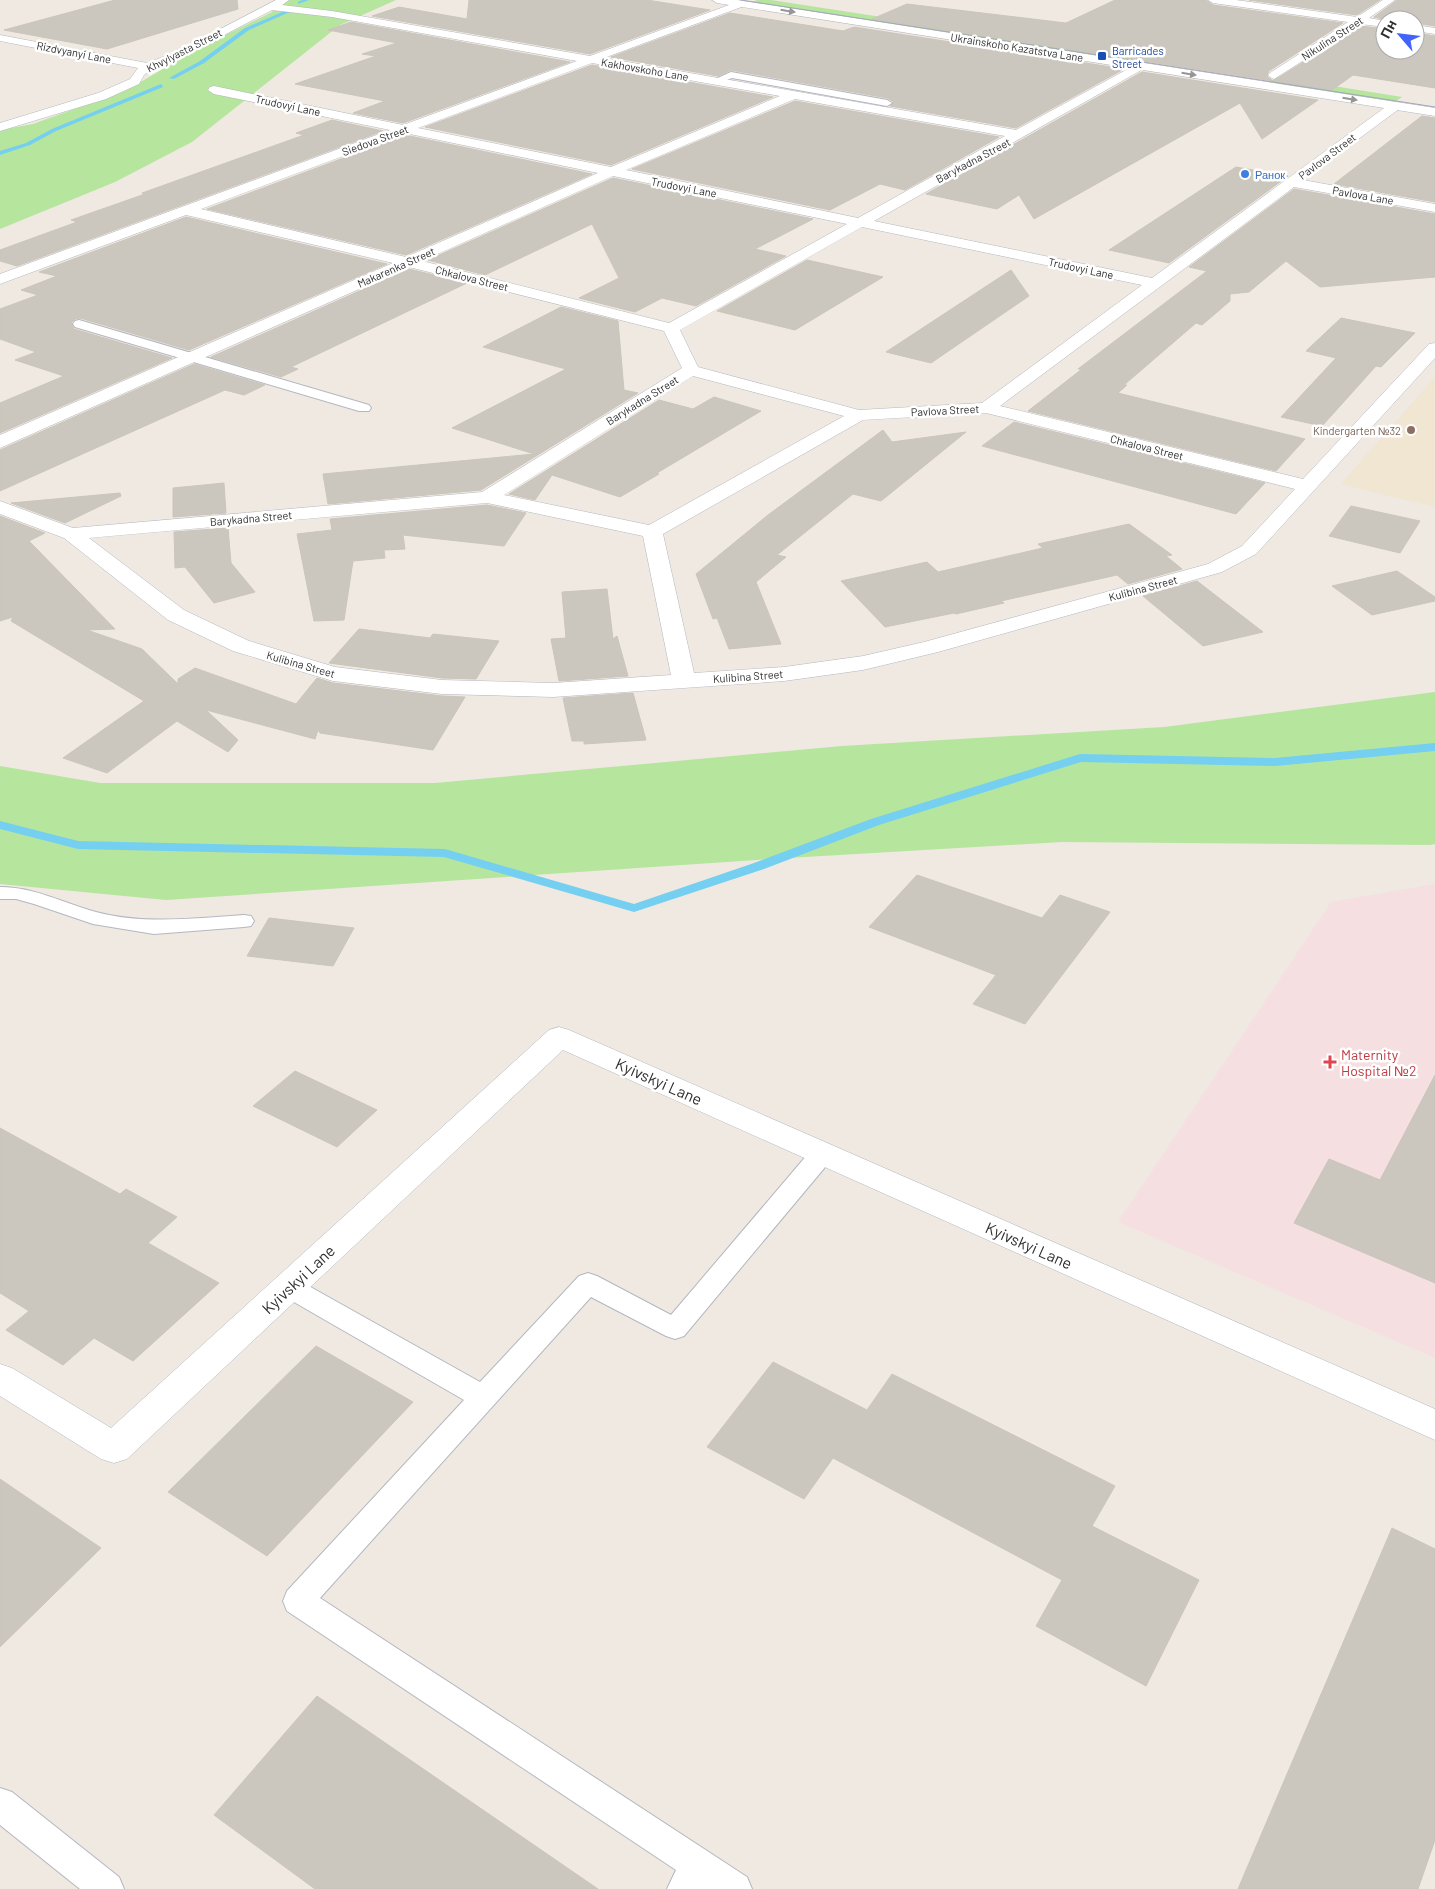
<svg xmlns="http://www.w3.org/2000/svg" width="1435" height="1889" viewBox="0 0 1435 1889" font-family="Barlow,sans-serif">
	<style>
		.education { fill: #f0e6d1 }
		.medical { fill: #f5dfe0 }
		.green { fill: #b6e59e }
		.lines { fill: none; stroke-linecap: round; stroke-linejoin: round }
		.stream { fill: #75cff0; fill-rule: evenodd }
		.building { fill: #cbc7bf; stroke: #cbc5ba }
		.lane-casing { stroke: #b4b7c1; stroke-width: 2 }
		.street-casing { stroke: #b4b7c1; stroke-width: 1 }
		.secondary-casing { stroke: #b4b7c1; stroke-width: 1 }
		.lane { fill: #fff; fill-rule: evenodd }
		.street { fill: #fff; fill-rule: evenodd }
		.secondary { fill: #fff; fill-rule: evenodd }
		.tram { stroke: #a3a6b8; stroke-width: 1 }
		.oneway { fill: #969696 }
		.transit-dot { fill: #1a4fb4; stroke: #fff; stroke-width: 2 }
		.shop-dot { fill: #3f7fe0; stroke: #fff; stroke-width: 2 }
		.education-dot { fill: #8d6e63; stroke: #fff; stroke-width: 2 }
		.health-dot { fill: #e0444e; stroke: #fff; stroke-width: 2 }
		.labels { text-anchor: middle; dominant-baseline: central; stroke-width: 5; stroke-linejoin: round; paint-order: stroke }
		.far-street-label { font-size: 11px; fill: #2e2e2e; stroke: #fff }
		.far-transit-label { font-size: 11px; fill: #164399; stroke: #fff; text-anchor: start }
		.far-shop-label { font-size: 11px; fill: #366cbe; stroke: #fff; text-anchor: start }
		.far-education-label { font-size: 11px; fill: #785e54; stroke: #fff; text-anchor: end }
		.health-label { font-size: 14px; fill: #be3a42; stroke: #fff; text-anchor: start }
		.near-street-label { font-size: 16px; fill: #2e2e2e; stroke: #fff }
	</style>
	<rect width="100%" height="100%" fill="#efe9e1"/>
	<polygon class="education" points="1435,377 1435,507 1341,484"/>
	<polygon class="medical" points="1435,884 1435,1358 1118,1222 1331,902"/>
	<g class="green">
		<polygon points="282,0 396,0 340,25 192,142 115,182 0,229 0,130 33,124 127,90 197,49 272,12"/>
		<polygon points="757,0 771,0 1149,58 1138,64 748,4"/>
		<polygon points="1277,77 1402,97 1392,104 1266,84"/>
		<polygon points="1435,692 1435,844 1430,845 1062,842 771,859 166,900 0,884 0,766 100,783 435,783 842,746 1164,727"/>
	</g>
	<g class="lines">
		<g class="stream">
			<polygon points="302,0 309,0 298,4 298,2"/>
			<polygon points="287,10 292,11 249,30 204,63 174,79 169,78 200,61 245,28"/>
			<polygon points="161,84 163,87 56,131 30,145 0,155 0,151 26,143 52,129"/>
			<polygon points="1435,743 1435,751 1275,766 1081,762 879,825 764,869 634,912 444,857 78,849 0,829 0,821 78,841 445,849 634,904 754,863 871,819 1080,754 1275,758"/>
		</g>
	</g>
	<g class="building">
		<polygon points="115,0 237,0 238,9 107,49 4,30"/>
		<polygon points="469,0 647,0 710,10 590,54 372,16 399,7 467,19"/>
		<polygon points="1115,0 1206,0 1213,5 1343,23 1269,71 1267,76 1273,81 1361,26 1385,29 1385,50 1415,50 1415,33 1435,36 1435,88 1353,75 1332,90 872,19 907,4 1066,23"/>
		<polygon points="1249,0 1380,0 1357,15"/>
		<polygon points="1397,0 1435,0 1435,26 1415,23 1415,20 1387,20 1374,17"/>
		<polygon points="730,13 843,31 854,27 1124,69 1016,128 890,106 894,102 887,98 731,70 718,76 611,57"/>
		<polygon points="351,22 570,62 403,123 353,113 385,101 295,84 376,56 362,54 397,43 328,30"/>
		<polygon points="592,65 773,97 611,165 425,127"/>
		<polygon points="1142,72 1318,100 1262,139 1240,103 1034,219 1019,195 997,209 926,194"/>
		<polygon points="795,101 999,137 905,190 880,184 830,210 632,169"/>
		<polygon points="1422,116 1435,118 1435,202 1334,184"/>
		<polygon points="332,120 383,131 17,266 0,261 0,250 77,222 71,220 145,194 142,193 304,135 296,133"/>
		<polygon points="405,135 592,174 406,255 207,209"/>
		<polygon points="1236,167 1288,176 1169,263 1109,250"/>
		<polygon points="613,178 813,219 755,249 786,256 696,306 662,298 635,312 579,298 619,278 592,224 485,275 428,260"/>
		<polygon points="1294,189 1435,214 1435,277 1320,287 1286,261 1249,292 1230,294 1230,301 1202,325 1196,323 1124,385 1127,385 1118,393 1305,439 1276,471 1028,411 1082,369 1078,369 1207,271 1189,267"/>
		<polygon points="186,217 387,264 189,350 80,318 75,319 71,323 74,329 172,358 0,433 0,403 64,376 15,360 36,352 0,339 0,309 38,295 21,290 57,276 39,272"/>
		<polygon points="807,260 883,277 795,330 717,311"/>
		<polygon points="409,269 467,283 291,367 298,369 281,377 211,357"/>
		<polygon points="1011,270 1029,296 931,363 886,352"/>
		<polygon points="561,307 618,321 624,390 638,393 481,490 328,504 323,474 534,454 452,428 566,369 483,347"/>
		<polygon points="1341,318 1415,333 1381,367 1376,366 1322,426 1281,417 1336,358 1306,351"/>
		<polygon points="194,364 265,385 244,395 225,390 0,491 0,450"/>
		<polygon points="714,397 761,411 657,473 659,474 620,497 552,475 535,500 509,494 659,400 693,409"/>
		<polygon points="1014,422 1265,483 1236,514 982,446"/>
		<polygon points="883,430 892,442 966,432 881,501 853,494 777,555 786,557 756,582 781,644 729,649 717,618 713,619 696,574 768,515"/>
		<polygon points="224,483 226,513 173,517 173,488"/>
		<polygon points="120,493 121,496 65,523 11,503"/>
		<polygon points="487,505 526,513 504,546 403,535 405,549 384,550 385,558 353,561 344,620 314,621 297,534 332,530 330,519"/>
		<polygon points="1351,506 1420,521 1400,553 1329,536"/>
		<polygon points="0,516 45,533 29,541 115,629 87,630 142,649 178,684 178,679 195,668 296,704 317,678 333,683 442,696 465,697 433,750 320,733 318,730 315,739 206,710 238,740 228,752 177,721 107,773 63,758 144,701 11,621 13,617 0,621"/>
		<polygon points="1129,524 1172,555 1166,556 1182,569 1128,584 1117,575 1001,601 1004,603 956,614 954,613 885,627 841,581 927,562 938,572 1043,548 1038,544"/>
		<polygon points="228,528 231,563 255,592 214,603 185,567 175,568 174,532"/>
		<polygon points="1397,571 1435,597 1435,601 1372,615 1332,586"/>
		<polygon points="1197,581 1263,632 1203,646 1143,596"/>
		<polygon points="607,589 613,639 617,636 628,676 559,681 551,639 566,638 562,592"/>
		<polygon points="359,629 430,638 433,634 499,641 476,679 442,678 329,663"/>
		<polygon points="633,693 646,740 584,744 584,741 572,741 563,698"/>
		<polygon points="917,875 1042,918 1060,895 1110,912 1025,1024 973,1004 996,975 869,927"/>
		<polygon points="269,918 354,928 333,966 247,956"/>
		<polygon points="295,1071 377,1110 337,1147 253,1106"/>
		<polygon points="1435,1075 1435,1283 1294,1223 1329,1159 1380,1180"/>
		<polygon points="0,1128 120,1194 126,1189 177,1217 148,1243 219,1283 133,1361 94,1338 63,1365 6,1330 29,1311 0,1293"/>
		<polygon points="316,1346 413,1402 267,1556 168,1492"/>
		<polygon points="773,1362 867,1410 892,1374 1115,1486 1092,1526 1199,1580 1146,1686 1036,1626 1062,1580 833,1458 804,1499 707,1447"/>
		<polygon points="0,1479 101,1548 0,1647"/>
		<polygon points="1392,1528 1435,1549 1435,1840 1418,1889 1238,1889"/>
		<polygon points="317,1696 598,1889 315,1889 214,1815"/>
	</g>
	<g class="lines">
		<defs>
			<g id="lane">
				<polygon points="731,72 887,100 892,103 887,106 732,78 716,84 711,81"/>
				<polygon points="79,320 369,405 371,408 369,411 359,411 75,327 73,324 75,321"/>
				<path d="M 0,887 C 35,887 63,903 96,912 C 144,925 195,918 244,915 L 251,916 L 254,921 L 251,926 L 244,927 L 154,934 L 93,924 L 34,904 L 16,899 L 0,899 Z"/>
				<polygon points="822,1145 831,1148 834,1154 831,1160 684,1336 675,1339 666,1336 591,1297 320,1598 747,1877 752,1889 667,1889 676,1870 287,1611 283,1601 287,1591 464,1400 280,1294 276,1287 280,1280 289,1277 298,1280 480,1382 579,1276 588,1273 597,1276 671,1315 813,1148"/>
				<polygon points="0,1788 12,1792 119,1877 124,1889 80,1889 0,1825"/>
			</g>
			<g id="street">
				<path d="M 276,0 L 289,0 L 282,5 L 332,11 L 590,56 L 740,1 L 744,2 L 745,4 L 744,6 L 604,58 L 1016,130 L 1137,64 L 1145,64 L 1147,66 L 1145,68 L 874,221 L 1152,278 L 1391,103 L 1399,103 L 1401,106 L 1399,109 L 1303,180 L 1435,204 L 1435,212 L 1294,187 L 1000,406 L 1303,479 L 1429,344 L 1435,343 L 1435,358 L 1256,554 L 1222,572 L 938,652 L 863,670 L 784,681 L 553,697 L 442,694 L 333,681 L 233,651 L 168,620 L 64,538 L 0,514 L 0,501 L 73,528 L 482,492 L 682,368 L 664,331 L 409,267 L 0,448 L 0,435 L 393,263 L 186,215 L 0,284 L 0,274 L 390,130 L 214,94 L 208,90 L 210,87 L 214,86 L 403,125 L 577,61 L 332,17 L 272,10 L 182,57 L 152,69 L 144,75 L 139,84 L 106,99 L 0,131 L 0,123 L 98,93 L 130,79 L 138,68 L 0,41 L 0,35 L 147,63 L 174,53 ZM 592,63 L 780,96 L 611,167 L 418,128 ZM 795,99 L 1005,136 L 858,218 L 626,170 ZM 405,133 L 598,173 L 406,257 L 201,209 ZM 613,176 L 847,224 L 669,323 L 422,261 ZM 862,227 L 1142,285 L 982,403 L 859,410 L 698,367 L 680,330 ZM 693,376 L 844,416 L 649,525 L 504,495 ZM 986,413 L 1295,489 L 1242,546 L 1208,564 L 924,642 L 863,656 L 784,667 L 694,673 L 663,534 L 863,420 ZM 487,503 L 643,536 L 671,675 L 553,683 L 442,680 L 335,667 L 249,641 L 184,610 L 89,538 Z"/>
				<polygon points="1208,0 1236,0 1357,17 1383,0 1395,0 1369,18 1385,21 1385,27 1361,24 1274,79 1270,77 1268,75 1270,73 1348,22 1213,3"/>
				<polygon points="1415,25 1435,28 1435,34 1415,31"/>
				<polygon points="559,1027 569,1030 1435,1409 1435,1440 563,1050 127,1459 114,1463 101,1459 0,1396 0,1364 12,1368 111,1428 549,1030"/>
			</g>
			<polygon id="secondary" points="712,0 737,0 1435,108 1435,116 717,3"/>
		</defs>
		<use href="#lane" class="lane-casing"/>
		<use href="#street" class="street-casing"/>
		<use href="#secondary" class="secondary-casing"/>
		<use href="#lane" class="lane"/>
		<use href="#street" class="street"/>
		<use href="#secondary" class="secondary"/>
		<polyline class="tram" points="741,0 1435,107"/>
	</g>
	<defs><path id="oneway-solid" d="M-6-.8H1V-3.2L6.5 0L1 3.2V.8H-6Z" transform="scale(1.25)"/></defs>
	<g class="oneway">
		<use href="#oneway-solid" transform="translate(788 11) rotate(9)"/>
		<use href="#oneway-solid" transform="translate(1189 74) rotate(9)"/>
		<use href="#oneway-solid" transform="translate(1350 99) rotate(9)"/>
	</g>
	<rect class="transit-dot" x="1097" y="51" width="10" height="10" rx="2.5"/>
	<circle class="shop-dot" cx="1245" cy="174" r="5"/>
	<circle class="education-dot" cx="1411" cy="430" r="5"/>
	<path class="health-dot" d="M1327.5 1054.5h5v5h5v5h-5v5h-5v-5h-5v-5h5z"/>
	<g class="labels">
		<g class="far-street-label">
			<text transform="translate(1332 38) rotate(-33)">Nikulina Street</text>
			<text transform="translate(1017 47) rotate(9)">Ukrainskoho Kazatstva Lane</text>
			<text transform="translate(184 50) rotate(-27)">Khvylyasta Street</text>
			<text transform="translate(74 52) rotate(11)">Rizdvyanyi Lane</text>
			<text transform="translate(645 69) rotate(10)">Kakhovskoho Lane</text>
			<text transform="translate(288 105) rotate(12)">Trudovyi Lane</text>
			<text transform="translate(375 140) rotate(-20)">Siedova Street</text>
			<text transform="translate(1327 156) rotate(-37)">Pavlova Street</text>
			<text transform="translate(973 160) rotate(-28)">Barykadna Street</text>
			<text transform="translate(684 187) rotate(11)">Trudovyi Lane</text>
			<text transform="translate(1363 195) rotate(10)">Pavlova Lane</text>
			<text transform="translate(396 267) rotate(-24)">Makarenka Street</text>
			<text transform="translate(1081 268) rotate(12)">Trudovyi Lane</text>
			<text transform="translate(472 278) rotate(14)">Chkalova Street</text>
			<text transform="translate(642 400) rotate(-32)">Barykadna Street</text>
			<text transform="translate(945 410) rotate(-3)">Pavlova Street</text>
			<text transform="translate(1147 447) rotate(14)">Chkalova Street</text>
			<text transform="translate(251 518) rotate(-5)">Barykadna Street</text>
			<text transform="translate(1143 588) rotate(-15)">Kulibina Street</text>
			<text transform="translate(301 664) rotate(16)">Kulibina Street</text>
			<text transform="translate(748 676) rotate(-4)">Kulibina Street</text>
		</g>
		<g class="far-transit-label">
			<text x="1112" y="50">Barricades<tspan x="1112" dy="13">Street</tspan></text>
		</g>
		<g class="far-shop-label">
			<text x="1255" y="174">Ранок</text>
		</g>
		<g class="far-education-label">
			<text x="1401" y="430">Kindergarten №32</text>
		</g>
		<g class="health-label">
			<text x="1341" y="1054">Maternity<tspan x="1341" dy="16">Hospital №2</tspan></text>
		</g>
		<g class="near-street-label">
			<text transform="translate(659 1081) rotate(24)">Kyivskyi Lane</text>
			<text transform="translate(1029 1245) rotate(24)">Kyivskyi Lane</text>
			<text transform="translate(298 1279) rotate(-43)">Kyivskyi Lane</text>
		</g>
	</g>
	<g transform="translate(1400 35) rotate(298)"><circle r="24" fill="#ffffff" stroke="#ababab"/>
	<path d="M0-4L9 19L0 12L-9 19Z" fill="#4264fb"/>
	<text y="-8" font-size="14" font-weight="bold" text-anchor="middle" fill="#2e2e2e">Пн</text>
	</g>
</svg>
